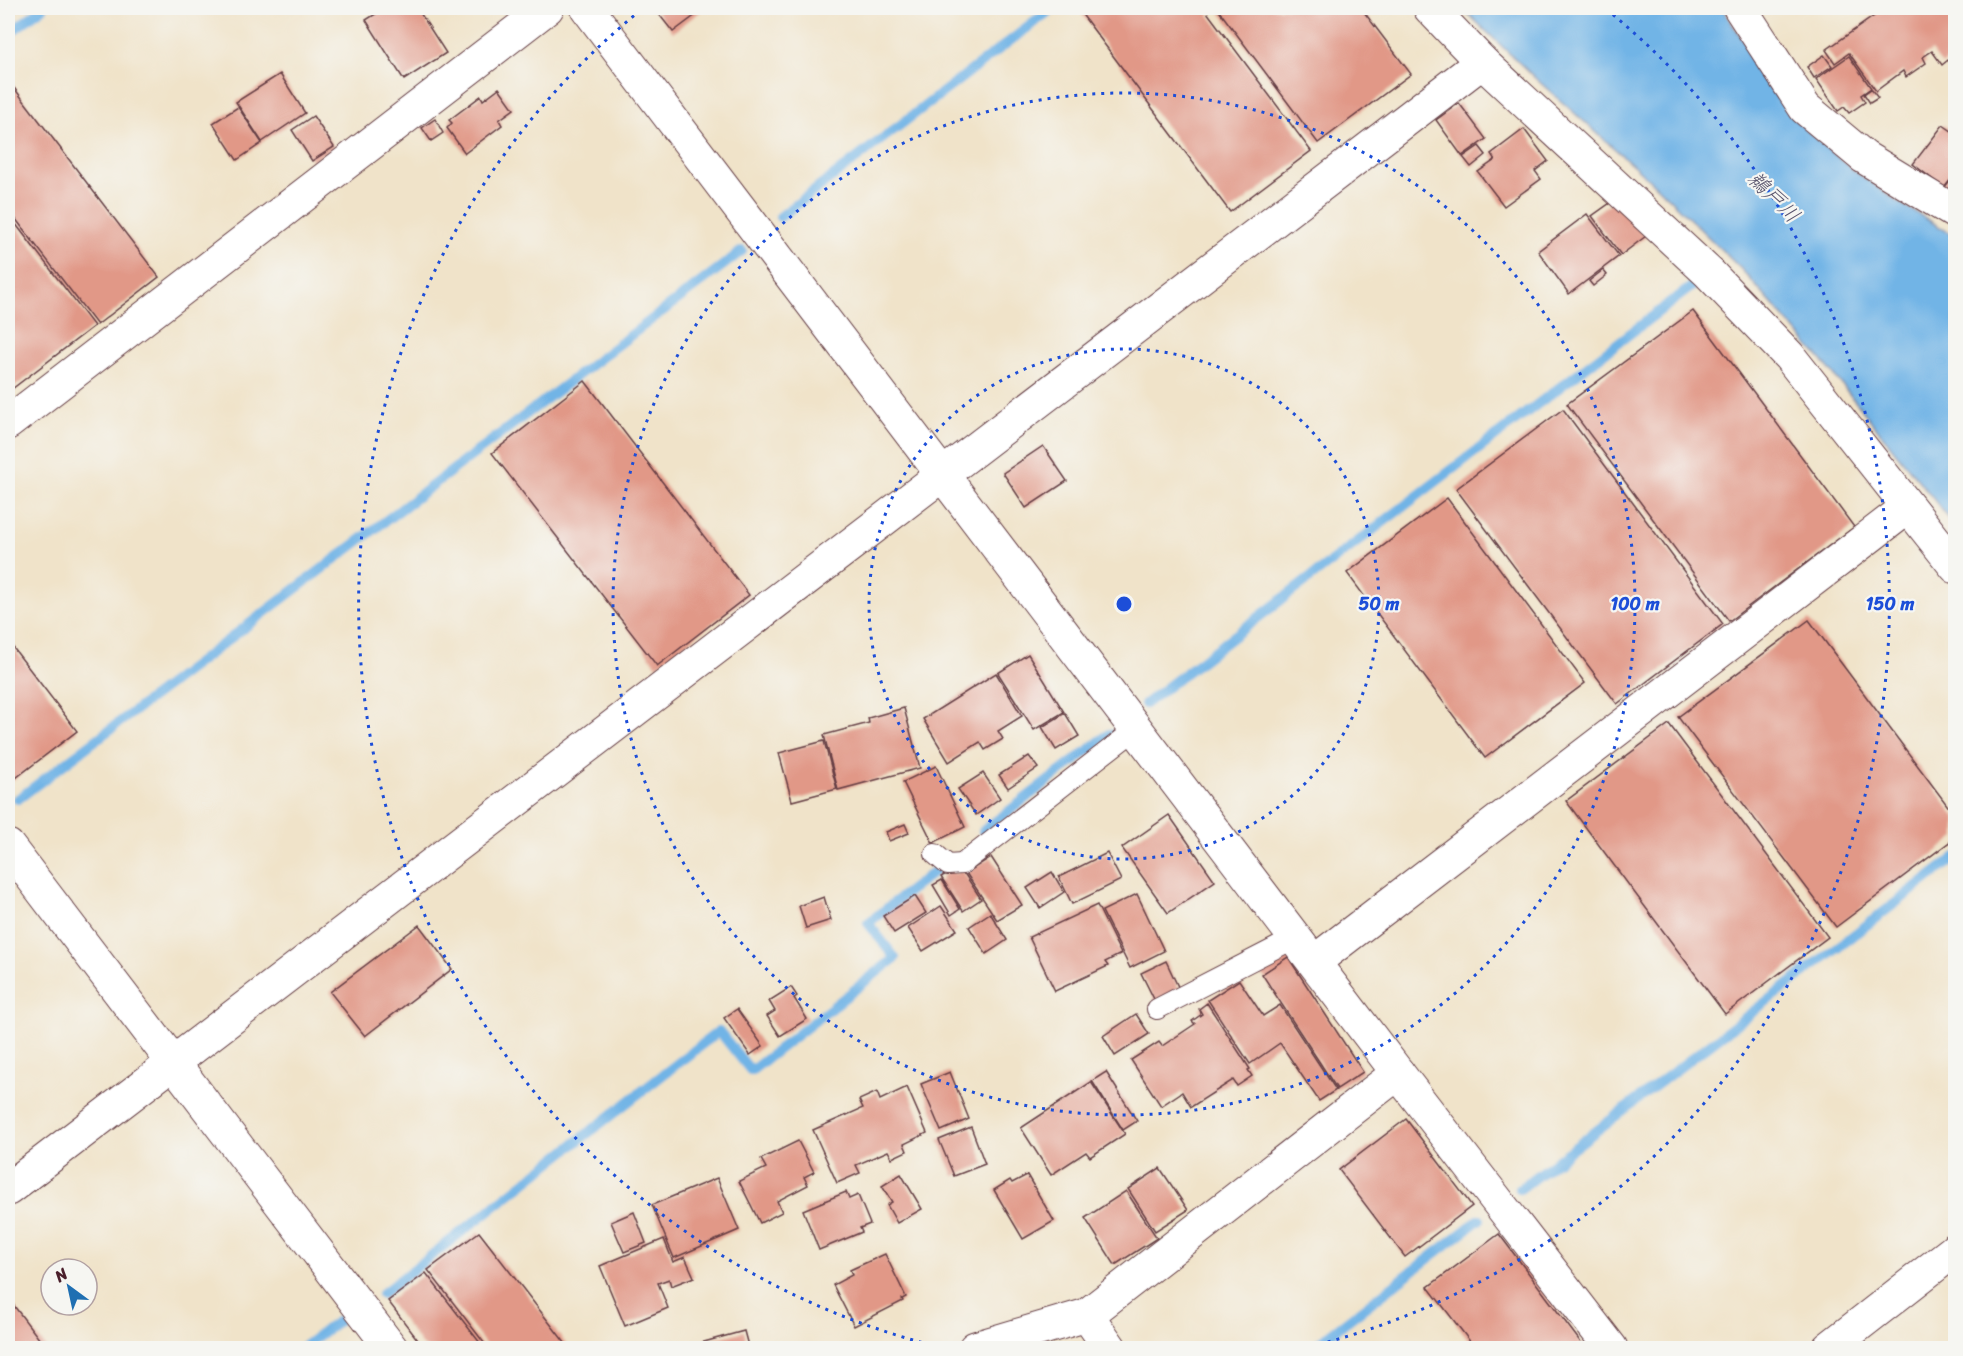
<svg xmlns="http://www.w3.org/2000/svg" width="1963" height="1356" viewBox="0 0 1963 1356" font-family="Sriracha,'Klee One',sans-serif">
	<style>
		.water { fill: #71b4e6; stroke: #5e6a88; stroke-width: 1.5 }
		.lines { fill: none; stroke-linecap: round; stroke-linejoin: round }
		.stream { stroke: #71b4e6; stroke-width: 10 }
		.building { fill: #e19887 }
		.service-casing { stroke: #633c43; stroke-width: 22 }
		.minor-casing { stroke: #633c43; stroke-width: 35 }
		.service { stroke: #fff; stroke-width: 20 }
		.minor { stroke: #fff; stroke-width: 33 }
		.ring { fill: none; stroke: #1d4ed8; stroke-width: 3; stroke-dasharray: 3 6 }
		.labels { text-anchor: middle; dominant-baseline: central; stroke-width: 4.5; stroke-linejoin: round; paint-order: stroke }
		.water-label { font-size: 21px; font-style: italic; fill: #58536c; stroke: #f6f6f2 }
		.centre { fill: #1d4ed8; stroke: #f6f6f2; stroke-width: 3 }
		.ring-label { font-size: 18px; text-anchor: middle; font-weight: bold; fill: #1d4ed8; stroke: #f6f6f2; stroke-width: 4.5; stroke-linejoin: round; paint-order: stroke }
	</style>
	<rect width="100%" height="100%" fill="#f6f6f2"/>
	<filter id="ink" filterUnits="userSpaceOnUse"><feTurbulence type="fractalNoise" baseFrequency=".0167" numOctaves="2"/><feDisplacementMap in="SourceGraphic" scale="12" xChannelSelector="R" yChannelSelector="G"/><feConvolveMatrix kernelMatrix="1 2 1 2 8 2 1 2 1" color-interpolation-filters="sRGB"/></filter>
	<filter id="wash" filterUnits="userSpaceOnUse"><feTurbulence type="fractalNoise" baseFrequency=".008" numOctaves="4" result="noise"/><feDisplacementMap in="SourceGraphic" scale="24" xChannelSelector="R" yChannelSelector="G"/><feGaussianBlur stdDeviation="1.35" result="paint"/><feColorMatrix in="noise" values="0 0 0 0 0 0 0 0 0 0 0 0 0 0 0 0 0 1.4 0 .05"/><feComposite in="paint" operator="in"/></filter>
	<g filter="url(#wash)">
		<rect width="100%" height="100%" fill="#f0e3c9"/>
		<polygon class="water" points="1462,8 1722,8 1794,119 1850,168 1900,203 1955,236 1955,526 1826,365 1741,269 1651,181 1535,78"/>
		<g class="lines">
			<g class="stream">
				<polyline points="8,34 43,8"/>
				<polyline points="780,217 1053,8"/>
				<polyline points="1145,704 1695,284"/>
				<polyline points="18,799 742,251"/>
				<polyline points="983,831 1109,734"/>
				<polyline points="1520,1189 1956,857"/>
				<polyline points="382,1294 719,1031 751,1071 895,958 868,923 935,871"/>
				<polyline points="302,1348 338,1321"/>
				<polyline points="1312,1348 1480,1219"/>
			</g>
		</g>
		<g id="blocks">
			<g class="building">
				<polygon points="385,8 417,8 446,53 404,80 366,20"/>
				<polygon points="654,8 705,8 673,32"/>
				<polygon points="1087,8 1204,8 1311,151 1230,212 1081,13"/>
				<polygon points="1217,8 1361,8 1411,74 1318,143"/>
				<polygon points="1878,8 1949,8 1956,16 1956,71 1948,60 1942,65 1932,51 1923,57 1926,63 1906,77 1903,71 1876,91 1849,53 1835,63 1826,50 1874,16 1871,12"/>
				<polygon points="1824,55 1832,66 1814,78 1807,67"/>
				<polygon points="1849,56 1871,88 1861,95 1865,102 1849,113 1844,107 1838,111 1816,79"/>
				<polygon points="280,74 305,113 262,142 236,102"/>
				<polygon points="8,80 159,277 97,325 8,209"/>
				<polygon points="499,88 514,109 499,120 502,125 465,153 447,128 452,123 449,120 481,96 483,100"/>
				<polygon points="1871,89 1878,98 1870,103 1864,94"/>
				<polygon points="1459,103 1486,139 1462,156 1436,120"/>
				<polygon points="238,107 262,143 237,160 213,123"/>
				<polygon points="313,116 334,147 312,161 292,130"/>
				<polygon points="435,119 443,133 431,141 422,128"/>
				<polygon points="1943,125 1956,134 1956,173 1944,188 1913,164"/>
				<polygon points="1524,129 1548,161 1535,171 1541,179 1504,206 1478,172 1495,160 1491,154"/>
				<polygon points="1479,146 1486,155 1471,167 1463,157"/>
				<polygon points="1613,201 1646,236 1621,255 1592,216"/>
				<polygon points="8,214 94,326 8,392"/>
				<polygon points="1587,214 1619,256 1569,294 1538,251"/>
				<polygon points="1603,270 1607,275 1593,286 1589,281"/>
				<polygon points="1693,311 1854,527 1729,621 1567,404"/>
				<polygon points="585,381 749,595 657,666 492,453"/>
				<polygon points="1563,409 1723,624 1617,704 1456,489"/>
				<polygon points="1043,446 1067,481 1026,508 1003,473"/>
				<polygon points="1447,498 1585,683 1485,758 1347,573"/>
				<polygon points="1809,620 1956,817 1956,837 1836,927 1678,717"/>
				<polygon points="8,641 77,731 8,784"/>
				<polygon points="1028,654 1064,712 1034,730 998,673"/>
				<polygon points="996,673 1022,716 998,731 1003,739 985,750 980,742 949,762 923,719"/>
				<polygon points="904,708 920,768 838,790 824,735 869,723 868,718"/>
				<polygon points="1065,713 1079,736 1056,750 1042,727"/>
				<polygon points="1669,724 1828,937 1725,1014 1566,801"/>
				<polygon points="824,741 837,789 792,801 779,753"/>
				<polygon points="1029,756 1038,768 1008,788 999,775"/>
				<polygon points="936,766 965,827 933,843 903,782"/>
				<polygon points="983,773 1000,798 976,815 958,789"/>
				<polygon points="1169,815 1215,881 1168,913 1122,848"/>
				<polygon points="905,824 909,833 889,841 886,832"/>
				<polygon points="1107,853 1121,880 1072,904 1059,877"/>
				<polygon points="991,857 1022,905 997,920 966,873"/>
				<polygon points="952,870 955,874 962,870 981,899 963,911 941,877"/>
				<polygon points="1052,872 1064,892 1040,908 1027,888"/>
				<polygon points="942,880 960,909 951,915 933,885"/>
				<polygon points="1137,894 1164,951 1130,968 1102,911"/>
				<polygon points="915,896 926,913 894,933 883,916"/>
				<polygon points="824,897 831,920 806,928 799,906"/>
				<polygon points="1097,905 1121,954 1105,962 1108,966 1055,991 1029,937"/>
				<polygon points="941,906 957,930 923,951 908,928"/>
				<polygon points="990,913 1007,940 986,954 969,927"/>
				<polygon points="419,925 452,969 365,1036 330,992"/>
				<polygon points="1288,957 1363,1072 1337,1089 1262,974"/>
				<polygon points="1166,961 1180,991 1156,1003 1141,973"/>
				<polygon points="1239,980 1263,1016 1280,1005 1336,1090 1319,1101 1280,1043 1250,1064 1208,1000"/>
				<polygon points="791,987 797,996 794,998 807,1019 780,1036 767,1016 775,1011 769,1001"/>
				<polygon points="1207,1003 1250,1069 1248,1070 1252,1076 1237,1086 1233,1080 1191,1107 1182,1092 1161,1106 1131,1060 1159,1042 1162,1046 1195,1024 1192,1021 1202,1014 1199,1009"/>
				<polygon points="737,1009 763,1046 750,1055 724,1018"/>
				<polygon points="1136,1014 1149,1034 1115,1056 1103,1036"/>
				<polygon points="950,1072 969,1119 941,1131 921,1084"/>
				<polygon points="1106,1072 1137,1121 1123,1130 1092,1081"/>
				<polygon points="1091,1082 1125,1134 1090,1157 1086,1152 1051,1175 1021,1128"/>
				<polygon points="907,1087 927,1133 904,1144 907,1151 892,1158 888,1151 856,1165 860,1173 837,1183 813,1130 863,1108 859,1100 877,1092 880,1100"/>
				<polygon points="1406,1119 1472,1206 1405,1257 1339,1170"/>
				<polygon points="971,1127 985,1164 954,1176 939,1140"/>
				<polygon points="798,1141 814,1172 804,1177 808,1185 777,1201 782,1212 760,1223 739,1181 766,1168 761,1159"/>
				<polygon points="1160,1168 1188,1210 1155,1231 1128,1189"/>
				<polygon points="901,1174 922,1209 897,1223 887,1205 892,1202 882,1186"/>
				<polygon points="1027,1175 1054,1221 1023,1239 994,1190 1010,1180 1012,1183"/>
				<polygon points="717,1178 739,1230 674,1258 652,1205"/>
				<polygon points="1126,1191 1157,1238 1115,1265 1085,1218"/>
				<polygon points="846,1192 849,1199 858,1195 870,1224 860,1228 862,1232 819,1250 803,1210"/>
				<polygon points="634,1212 646,1243 624,1252 611,1222"/>
				<polygon points="479,1232 569,1348 488,1348 428,1270"/>
				<polygon points="1499,1234 1585,1348 1475,1348 1428,1287"/>
				<polygon points="664,1239 673,1262 685,1257 694,1277 671,1286 669,1279 658,1283 668,1308 625,1326 600,1266"/>
				<polygon points="885,1254 906,1297 902,1299 903,1301 854,1326 833,1285 852,1275 850,1270"/>
				<polygon points="426,1273 484,1348 424,1348 388,1301"/>
				<polygon points="8,1298 46,1348 8,1348"/>
				<polygon points="744,1331 748,1346 738,1348 682,1348"/>
			</g>
		</g>
	</g>
	<g filter="url(#ink)">
		<use href="#blocks" fill-opacity="0" stroke="#633c43" stroke-width="1.5"/>
		<g class="lines">
			<defs>
				<g id="service">
					<polyline points="935,854 948,865 962,864 1136,729"/>
					<polyline points="1157,1009 1295,938"/>
				</g>
				<g id="minor">
					<polyline points="587,8 1398,1073 1611,1348"/>
					<polyline points="1430,8 1482,62 1709,273 1789,356 1956,567"/>
					<polyline points="1740,8 1805,108 1864,157 1956,213"/>
					<polyline points="8,423 547,8"/>
					<polyline points="8,846 391,1348"/>
					<polyline points="1314,962 1908,507"/>
					<polyline points="8,1189 1482,62"/>
					<polyline points="1087,1315 1110,1348"/>
					<polyline points="975,1348 1087,1315 1398,1073"/>
					<polyline points="1829,1348 1956,1249"/>
				</g>
			</defs>
			<use href="#service" class="service-casing"/>
			<use href="#minor" class="minor-casing"/>
			<use href="#service" class="service"/>
			<use href="#minor" class="minor"/>
		</g>
	</g>
	<g class="ring">
		<circle cx="1124" cy="604" r="255"/>
		<circle cx="1124" cy="604" r="511"/>
		<path d="M939 1347A766 766 0 0 1 642 9M1606 9A766 766 0 0 1 1309 1347"/>
	</g>
	<g class="labels">
		<g class="water-label">
			<text transform="translate(1774 197) rotate(45)">鵜戸川</text>
		</g>
	</g>
	<circle cx="1124" cy="604" r="9" class="centre"/>
	<g class="ring-label">
		<text x="1379" y="610">50 m</text>
		<text x="1635" y="610">100 m</text>
		<text x="1890" y="610">150 m</text>
	</g>
	<rect width="1963" height="1356" fill="none" stroke="#f6f6f2" stroke-width="30"/>
	<g transform="translate(69 1287) rotate(327)"><circle r="28" fill="#f6f6f2" stroke="#b1a0a2" stroke-width="1.5"/>
	<path d="M0-4.5L10 22L0 15L-10 22Z" fill="#1f6fb2"/>
	<text y="-9" font-size="16" font-weight="bold" text-anchor="middle" fill="#4a1f2b">N</text>
	</g>
</svg>
